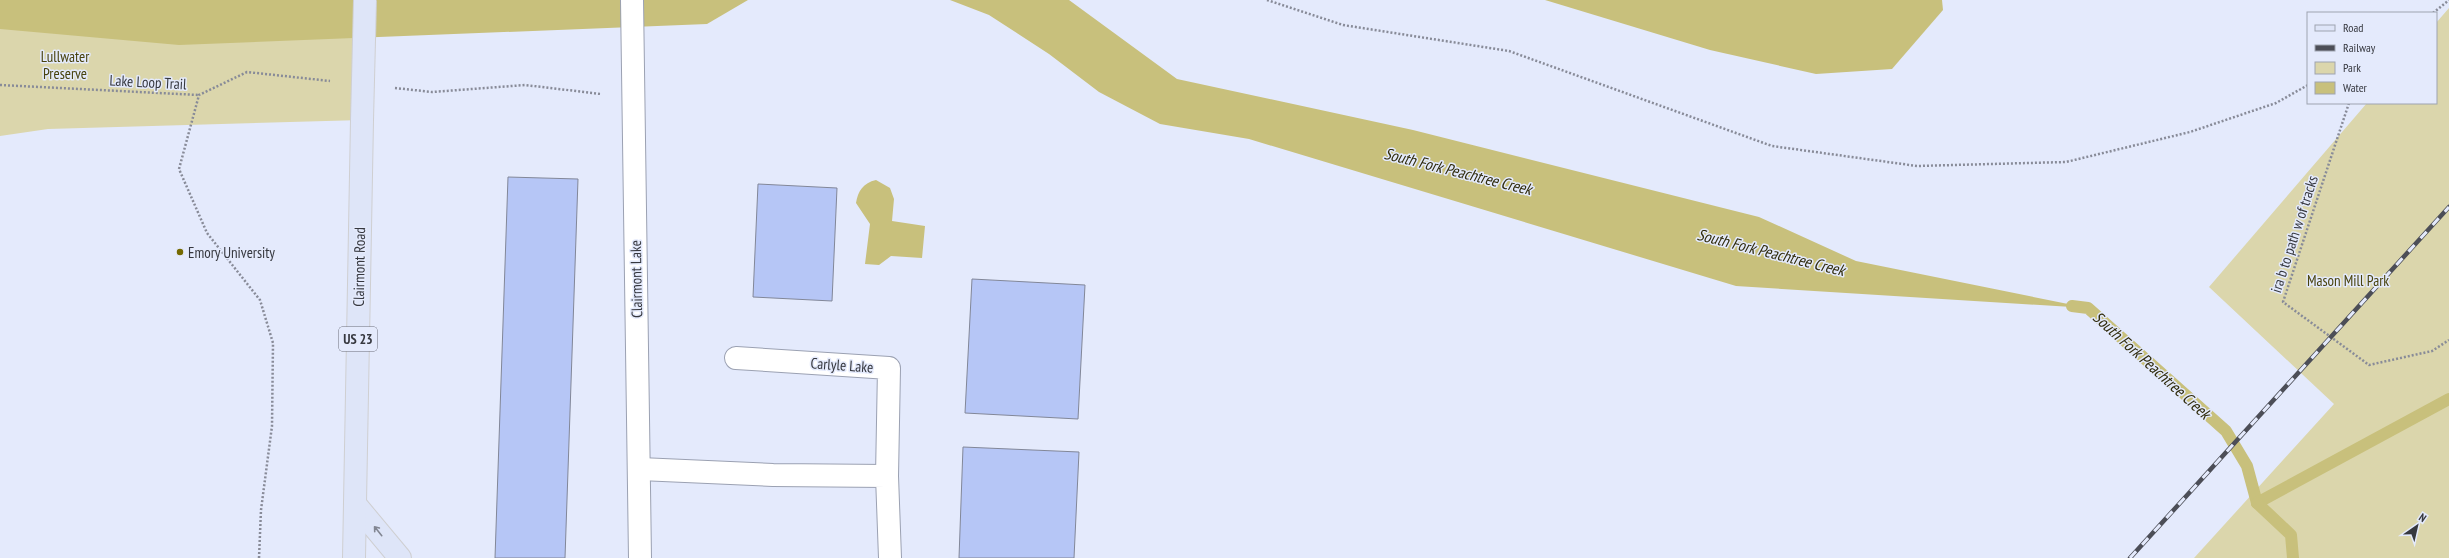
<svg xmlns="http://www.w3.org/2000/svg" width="2449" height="558" viewBox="0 0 2449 558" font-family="'PT Sans Narrow',sans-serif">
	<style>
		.green { fill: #dbd6ac }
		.water { fill: #c8c07c }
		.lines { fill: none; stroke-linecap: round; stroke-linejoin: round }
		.stream { stroke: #c8c07c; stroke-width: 12 }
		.building { fill: #b6c6f6; stroke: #828798 }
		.minor-casing { stroke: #9ba1b2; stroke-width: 24 }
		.major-casing { stroke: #cfcfd1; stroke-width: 24 }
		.path { stroke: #888b98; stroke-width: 2.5; stroke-dasharray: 2 2; stroke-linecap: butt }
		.minor { stroke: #fff; stroke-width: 22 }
		.major { stroke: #dee5f8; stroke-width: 22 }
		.rail-casing { stroke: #4c4e57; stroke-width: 4.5 }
		.rail { stroke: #e4eafc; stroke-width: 3; stroke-dasharray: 9; stroke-linecap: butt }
		.major-bridge-casing { stroke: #cfcfd1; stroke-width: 24; stroke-linecap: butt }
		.major-bridge { stroke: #dee5f8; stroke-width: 22 }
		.oneway { stroke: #828692 }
		.poi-dot { fill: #746900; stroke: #e4eafc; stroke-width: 1.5 }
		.labels { text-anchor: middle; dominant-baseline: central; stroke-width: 3; stroke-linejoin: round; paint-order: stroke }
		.shield { fill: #e4eafc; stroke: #6a6d78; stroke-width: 1 }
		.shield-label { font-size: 14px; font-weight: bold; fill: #36383f }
		.park-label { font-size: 15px; fill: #49430d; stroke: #e4eafc }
		.street-label { font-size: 15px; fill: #36383f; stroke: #e4eafc }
		.poi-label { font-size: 15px; fill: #36383f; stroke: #e4eafc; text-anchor: start }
		.water-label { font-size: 16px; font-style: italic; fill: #302c0d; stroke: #e4eafc }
	</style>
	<rect width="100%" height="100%" fill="#e4eafc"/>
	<g class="green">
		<polygon points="0,0 364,0 362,120 48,129 0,136"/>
		<polygon points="2449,8 2449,558 2194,558 2334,404 2209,287 2367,103 2436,103 2436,23"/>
	</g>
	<g class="water">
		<polygon points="0,0 748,0 707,24 179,45 0,29"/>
		<polygon points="950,0 1069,0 1177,79 1413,130 1759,217 1856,261 2088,308 1736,286 1249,139 1160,124 1099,92 1049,54 989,15"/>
		<polygon points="1545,0 1942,0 1943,10 1892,69 1816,74 1710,50"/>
		<path d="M 876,180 L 890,188 L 894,199 L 892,221 L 925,226 L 922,258 L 891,256 L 879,265 L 865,264 L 870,224 L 856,203 C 858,191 863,183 876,180 Z"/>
	</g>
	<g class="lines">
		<g class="stream">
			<polyline points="2072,306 2088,308 2226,431 2247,466 2257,503"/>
			<polyline points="2257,503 2449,399"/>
			<polyline points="2257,503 2291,535 2293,558"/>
		</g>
	</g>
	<g class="building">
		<polygon points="508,177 578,179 565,558 495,558"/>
		<polygon points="758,184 837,188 832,301 753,297"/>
		<polygon points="972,279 1085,285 1078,419 965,413"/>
		<polygon points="963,447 1079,452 1074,558 959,558"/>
	</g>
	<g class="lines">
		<defs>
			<g id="minor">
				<polyline points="632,0 640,558"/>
				<polyline points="736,358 889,368 887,476"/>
				<polyline points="640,469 773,475 887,476 890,558"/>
			</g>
			<g id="major">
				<polyline points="355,504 400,558"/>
				<polyline points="354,558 362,120"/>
			</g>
		</defs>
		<use href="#minor" class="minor-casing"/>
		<use href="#major" class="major-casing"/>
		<g class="path">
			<polyline points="1267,0 1343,25 1509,51 1772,146 1917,166 2066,162 2190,132 2276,103 2308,85"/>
			<polyline points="2433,13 2449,0"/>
			<polyline points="0,85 199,95"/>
			<polyline points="395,88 432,92 525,85 601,94"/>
			<polyline points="2349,103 2283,302 2369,365 2432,351 2449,340"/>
			<polyline points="259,558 261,510 272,426 273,343 260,300 207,233 179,169 199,95 247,72 330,81"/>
		</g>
		<use href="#minor" class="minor"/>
		<use href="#major" class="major"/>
		<defs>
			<polyline id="rail" points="2130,558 2449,207"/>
		</defs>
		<use href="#rail" class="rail-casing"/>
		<use href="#rail" class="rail"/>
		<defs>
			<polyline id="major-bridge" points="362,120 365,0"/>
		</defs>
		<use href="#major-bridge" class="major-bridge-casing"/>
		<use href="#major-bridge" class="major-bridge"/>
	</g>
	<defs><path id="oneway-shaft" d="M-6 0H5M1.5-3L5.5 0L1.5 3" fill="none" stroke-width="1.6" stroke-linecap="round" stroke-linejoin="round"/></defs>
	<use class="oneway" href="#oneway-shaft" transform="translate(378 531) rotate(-129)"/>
	<circle class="poi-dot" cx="180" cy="252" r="4"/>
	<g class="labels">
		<rect class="shield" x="339" y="327" width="38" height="24" rx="3"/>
		<g class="shield-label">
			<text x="358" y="339">US 23</text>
		</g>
		<g class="park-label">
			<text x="65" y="56">Lullwater<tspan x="65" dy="17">Preserve</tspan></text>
			<text x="2348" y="280">Mason Mill Park</text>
		</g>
		<g class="street-label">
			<text transform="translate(148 82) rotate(3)">Lake Loop Trail</text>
			<text transform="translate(2294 234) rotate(-72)">ira b to path w of tracks</text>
			<text transform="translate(359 267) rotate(-89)">Clairmont Road</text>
			<text transform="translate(636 279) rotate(-91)">Clairmont Lake</text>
			<text transform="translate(842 365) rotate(4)">Carlyle Lake</text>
		</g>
		<g class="poi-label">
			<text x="188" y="252">Emory University</text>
		</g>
		<g class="water-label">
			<text transform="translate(1458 171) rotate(14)">South Fork Peachtree Creek</text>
			<text transform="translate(1771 252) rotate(14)">South Fork Peachtree Creek</text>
			<text transform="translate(2152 365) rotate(42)">South Fork Peachtree Creek</text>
		</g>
	</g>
	<rect x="2307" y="12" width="130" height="92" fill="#e4eafc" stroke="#9ea3b0"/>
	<rect x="2315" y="25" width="20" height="6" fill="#dee5f8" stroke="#9ea3b0"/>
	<text x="2343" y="32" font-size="12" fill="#36383f">Road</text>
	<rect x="2315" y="45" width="20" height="6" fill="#4c4e57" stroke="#9ea3b0"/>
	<text x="2343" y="52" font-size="12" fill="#36383f">Railway</text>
	<rect x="2315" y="62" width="20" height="12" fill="#dbd6ac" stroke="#9ea3b0"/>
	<text x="2343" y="72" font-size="12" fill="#36383f">Park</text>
	<rect x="2315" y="82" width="20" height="12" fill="#c8c07c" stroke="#9ea3b0"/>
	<text x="2343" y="92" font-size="12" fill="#36383f">Water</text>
	<g transform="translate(2417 526) rotate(34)" stroke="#e4eafc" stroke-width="3" paint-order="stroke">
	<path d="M0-3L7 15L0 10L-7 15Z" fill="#36383f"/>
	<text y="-6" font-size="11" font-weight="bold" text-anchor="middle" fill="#36383f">N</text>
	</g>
</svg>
